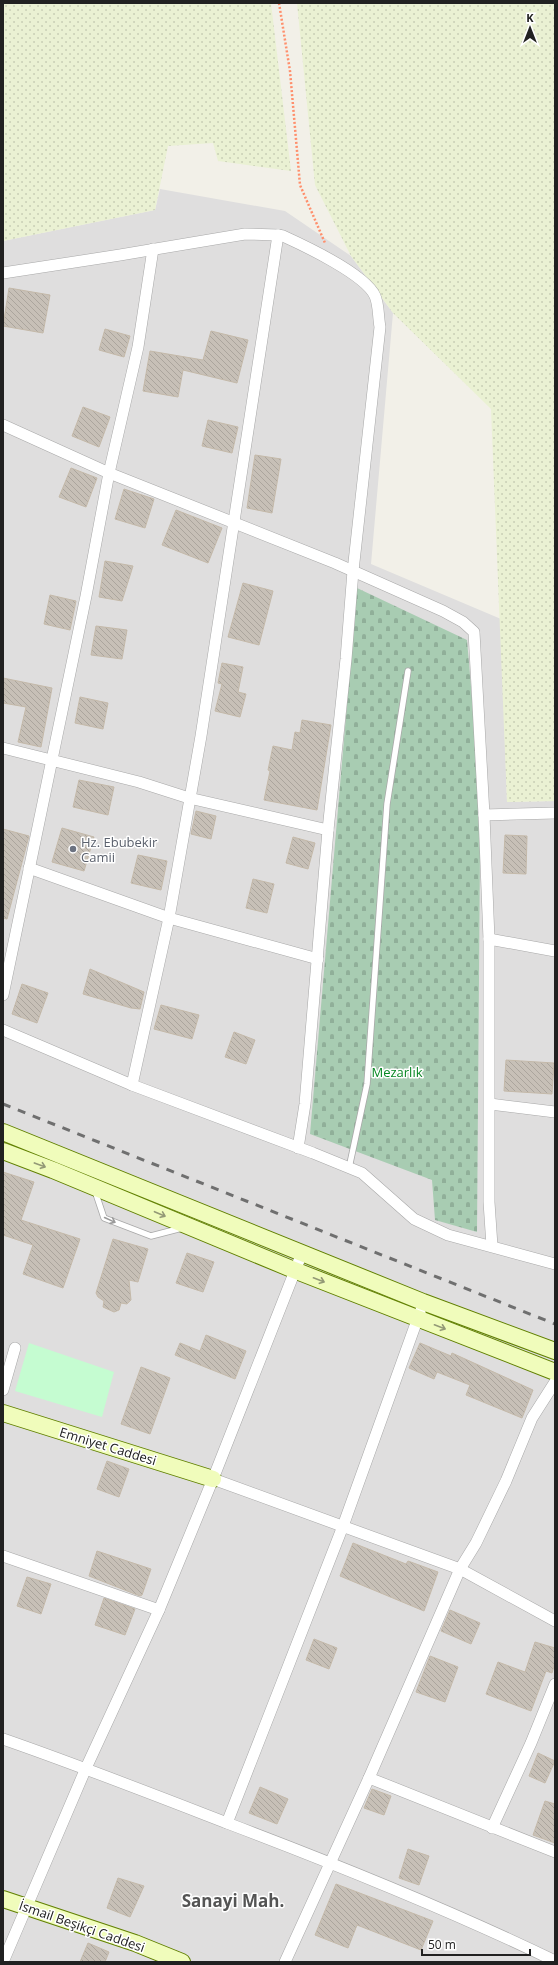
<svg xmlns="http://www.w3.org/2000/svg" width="558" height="1965" viewBox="0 0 558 1965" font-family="'Open Sans',sans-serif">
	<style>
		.residential { fill: #dfdede }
		.farmland { fill: url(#farmland-dots) }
		.cemetery { fill: url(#cemetery-stones) }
		.park { fill: #c5fcd1 }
		.building { fill: url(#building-back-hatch); stroke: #c4b9a9 }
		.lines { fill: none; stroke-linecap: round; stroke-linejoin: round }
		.lane-casing { stroke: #a8a8a8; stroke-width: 7 }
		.street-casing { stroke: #a8a8a8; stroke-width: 12 }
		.secondary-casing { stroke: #618000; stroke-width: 18 }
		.path { stroke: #ff8f6c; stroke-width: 2.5; stroke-dasharray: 2 2; stroke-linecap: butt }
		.lane { stroke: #fff; stroke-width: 5.5 }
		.street { stroke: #fff; stroke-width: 11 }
		.secondary { stroke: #f0fcbb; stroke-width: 16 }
		.rail { stroke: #6f6f6f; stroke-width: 3; stroke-dasharray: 8 8; stroke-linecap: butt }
		.oneway { stroke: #939976 }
		.oneway2 { stroke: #9b9b9b }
		.worship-dot { fill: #6b7280; stroke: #fff; stroke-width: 1.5 }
		.labels { text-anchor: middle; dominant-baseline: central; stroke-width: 3; stroke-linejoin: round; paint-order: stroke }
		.worship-label { font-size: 13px; fill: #5b616d; stroke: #fff; text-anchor: start }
		.park-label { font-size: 13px; fill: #078723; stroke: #fff }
		.street-label { font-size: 13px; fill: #212121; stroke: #fff }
		.district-label { font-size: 17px; font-weight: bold; fill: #545454; stroke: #fff }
	</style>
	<defs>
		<pattern id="farmland-dots" width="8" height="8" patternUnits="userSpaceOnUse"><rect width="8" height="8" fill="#eaf1d3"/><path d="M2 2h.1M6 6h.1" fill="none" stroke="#c8ceb5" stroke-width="1.8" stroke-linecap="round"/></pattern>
		<pattern id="cemetery-stones" width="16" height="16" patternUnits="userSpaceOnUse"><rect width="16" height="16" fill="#a8ccb2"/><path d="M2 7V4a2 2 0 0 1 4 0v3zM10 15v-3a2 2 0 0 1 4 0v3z" fill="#90af99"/></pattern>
		<pattern id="building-back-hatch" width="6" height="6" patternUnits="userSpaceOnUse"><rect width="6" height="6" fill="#c7c0b7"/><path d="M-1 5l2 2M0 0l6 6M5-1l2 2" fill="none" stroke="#aba59d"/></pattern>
	</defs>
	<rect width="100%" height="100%" fill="#f2f0e8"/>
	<polygon class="residential" points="160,189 285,211 351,256 393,313 371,564 501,619 507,802 555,801 555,1962 3,1962 3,241 155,210"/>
	<g class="farmland">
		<polygon points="3,3 271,3 291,171 218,161 213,143 168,146 155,210 3,241"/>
		<polygon points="297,3 555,3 555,801 507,802 491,409 393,313 351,256 315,185"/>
	</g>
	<polygon class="cemetery" points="357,588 467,640 476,745 480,848 477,1232 435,1220 432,1180 310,1134"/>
	<polygon class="park" points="29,1343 114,1372 102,1417 15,1391"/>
	<g class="building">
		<polygon points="9,288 50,295 43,333 3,326"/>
		<polygon points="105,329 130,336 124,357 99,350"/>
		<polygon points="211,331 248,340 237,383 183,370 178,397 143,391 150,351 203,360"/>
		<polygon points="83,407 110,417 99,447 72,436"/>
		<polygon points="208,420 238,427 232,453 202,446"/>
		<polygon points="255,455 281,459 272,513 247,508"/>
		<polygon points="71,468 97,478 86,507 59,497"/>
		<polygon points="124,489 154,499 145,528 115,519"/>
		<polygon points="176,510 222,528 208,563 162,545"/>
		<polygon points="105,561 133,566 122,601 99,597"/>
		<polygon points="243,583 273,591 259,645 228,637"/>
		<polygon points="50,595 76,601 70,630 44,624"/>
		<polygon points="96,626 127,630 122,659 91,655"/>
		<polygon points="222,663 243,667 238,692 246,694 240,717 215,711 222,684 218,683"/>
		<polygon points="3,678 52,688 41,747 18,742 26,707 3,703"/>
		<polygon points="80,697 108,703 103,729 75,723"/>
		<polygon points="302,720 331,725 317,810 264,800 270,771 268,770 273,746 292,750 295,732 300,733"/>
		<polygon points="79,780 114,787 108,815 73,807"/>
		<polygon points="196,811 216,816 211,839 191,834"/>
		<polygon points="62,828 94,837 84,871 52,862"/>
		<polygon points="3,829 29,836 7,919 3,918"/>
		<polygon points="505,835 527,836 526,874 503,873"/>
		<polygon points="293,837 315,843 308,869 286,863"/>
		<polygon points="138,855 167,861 161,890 131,883"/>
		<polygon points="253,879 274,884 267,913 246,908"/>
		<polygon points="90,969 144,992 140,1009 131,1008 83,994"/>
		<polygon points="22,984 48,993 37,1023 12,1014"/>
		<polygon points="161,1005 199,1015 192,1039 154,1029"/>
		<polygon points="234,1032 255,1040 246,1064 225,1057"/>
		<polygon points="506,1060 554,1063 552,1094 504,1091"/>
		<polygon points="3,1172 34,1182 21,1220 80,1239 63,1288 23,1274 33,1245 3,1235"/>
		<polygon points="113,1239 148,1249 138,1282 129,1280 131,1300 127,1304 121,1303 119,1310 114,1312 103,1307 104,1301 98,1297 96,1293"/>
		<polygon points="187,1253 214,1262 203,1292 176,1283"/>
		<polygon points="206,1335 246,1351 235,1379 175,1355 180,1343 200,1351"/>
		<polygon points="420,1343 451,1356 452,1353 533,1390 522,1418 466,1395 470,1385 437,1372 434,1379 409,1368"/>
		<polygon points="141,1367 170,1378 150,1434 121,1424"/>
		<polygon points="107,1461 129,1469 119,1497 97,1489"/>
		<polygon points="353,1543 406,1564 408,1561 438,1572 424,1611 340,1576"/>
		<polygon points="97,1551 151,1569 142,1595 140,1596 89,1576"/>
		<polygon points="27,1577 51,1584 41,1614 17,1606"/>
		<polygon points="104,1598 135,1609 125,1635 95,1625"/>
		<polygon points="450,1610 480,1623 471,1644 441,1631"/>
		<polygon points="314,1639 337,1648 329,1669 306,1660"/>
		<polygon points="535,1642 555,1648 555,1663 552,1673 546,1671 531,1711 486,1694 498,1662 525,1672"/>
		<polygon points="430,1656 458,1667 445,1702 416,1692"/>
		<polygon points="538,1753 555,1761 545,1783 529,1776"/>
		<polygon points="260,1787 288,1799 277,1824 249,1813"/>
		<polygon points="372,1789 391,1796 384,1815 364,1808"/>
		<polygon points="545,1801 555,1804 555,1843 533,1835"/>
		<polygon points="408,1849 429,1856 419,1885 399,1878"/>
		<polygon points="118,1878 144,1886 130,1917 107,1908"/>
		<polygon points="336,1884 433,1921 421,1950 357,1925 348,1948 315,1935"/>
		<polygon points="88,1943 109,1952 105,1962 80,1962"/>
	</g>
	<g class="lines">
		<defs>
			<g id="lane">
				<polyline points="349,1168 367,1084 387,804 408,671"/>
				<polyline points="95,1191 104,1218 151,1236 182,1228"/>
			</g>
			<g id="street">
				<path d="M 3,273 L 120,255 L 245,234 L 278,235 L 283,236 C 305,246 366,275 375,296 C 379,305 378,317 380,327 L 353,571 L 346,659 L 328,830 L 305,1104 L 298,1148"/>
				<polyline points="3,425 109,473 335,563 443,611 463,622 474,632 484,815 489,939 489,1202 492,1246"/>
				<polyline points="3,748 139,782 189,798 328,830"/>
				<polyline points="484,815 555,813"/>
				<polyline points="29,868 169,918 318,959"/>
				<polyline points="489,939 555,951"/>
				<polyline points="3,995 86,596 109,473 138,347 153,249"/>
				<polyline points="3,1030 132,1085 313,1153 362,1173 414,1219 448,1235 555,1264"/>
				<polyline points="132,1085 169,918 201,736 278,235"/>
				<polyline points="490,1104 555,1112"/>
				<polyline points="3,1390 15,1348"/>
				<polyline points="213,1479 460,1569 555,1621"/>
				<polyline points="3,1556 159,1610"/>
				<path d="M 3,1739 C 78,1765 152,1794 227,1823 C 338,1865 448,1909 555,1961"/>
				<polyline points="369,1778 555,1852"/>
				<polyline points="227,1823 343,1526 420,1312"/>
				<polyline points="492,1828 531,1743 555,1684"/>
				<polyline points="3,1962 86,1768 159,1610 213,1479 302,1253"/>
				<polyline points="285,1962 369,1778 460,1569 476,1543 506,1481 532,1418 555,1382"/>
			</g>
			<g id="secondary">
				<polyline points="3,1132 423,1302 555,1351"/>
				<polyline points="3,1151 53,1170 294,1270 555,1372"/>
				<polyline points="3,1413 213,1479"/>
				<polyline points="3,1899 135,1943 182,1962"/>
			</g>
		</defs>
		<use href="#lane" class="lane-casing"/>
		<use href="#street" class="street-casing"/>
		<use href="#secondary" class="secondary-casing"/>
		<polyline class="path" points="279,3 290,71 300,185 325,243"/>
		<use href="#lane" class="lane"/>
		<use href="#street" class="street"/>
		<use href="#secondary" class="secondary"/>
		<polyline class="rail" points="3,1104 555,1324"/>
	</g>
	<defs><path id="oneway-shaft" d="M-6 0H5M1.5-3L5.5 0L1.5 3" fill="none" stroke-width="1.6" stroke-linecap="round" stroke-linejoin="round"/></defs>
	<g class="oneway">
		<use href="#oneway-shaft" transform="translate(40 1165) rotate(20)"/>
		<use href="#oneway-shaft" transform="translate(160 1214) rotate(23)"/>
		<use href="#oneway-shaft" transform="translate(319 1280) rotate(21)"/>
		<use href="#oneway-shaft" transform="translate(440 1327) rotate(21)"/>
	</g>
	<use class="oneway2" href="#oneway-shaft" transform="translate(110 1220) rotate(25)"/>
	<circle class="worship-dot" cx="73" cy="849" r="4"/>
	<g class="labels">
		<g class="worship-label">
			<text x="81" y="842">Hz. Ebubekir<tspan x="81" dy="15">Camii</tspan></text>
		</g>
		<g class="park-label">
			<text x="397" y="1072">Mezarlık</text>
		</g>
		<g class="street-label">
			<text transform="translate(108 1446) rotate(17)">Emniyet Caddesi</text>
			<text transform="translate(82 1926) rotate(19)">İsmail Beşikçi Caddesi</text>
		</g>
		<g class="district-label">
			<text x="233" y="1900">Sanayi Mah.</text>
		</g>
	</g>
	<rect width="558" height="1965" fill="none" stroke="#212121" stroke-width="8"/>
	<g transform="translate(530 28)" stroke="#ffffff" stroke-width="3" paint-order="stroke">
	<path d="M0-3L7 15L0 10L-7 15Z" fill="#212121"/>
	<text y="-6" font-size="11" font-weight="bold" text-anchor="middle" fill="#212121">K</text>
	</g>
	<path d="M422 1949v6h108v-6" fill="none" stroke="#212121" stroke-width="2"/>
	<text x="428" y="1949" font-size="12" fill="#212121" stroke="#ffffff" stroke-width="3" paint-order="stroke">50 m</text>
</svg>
